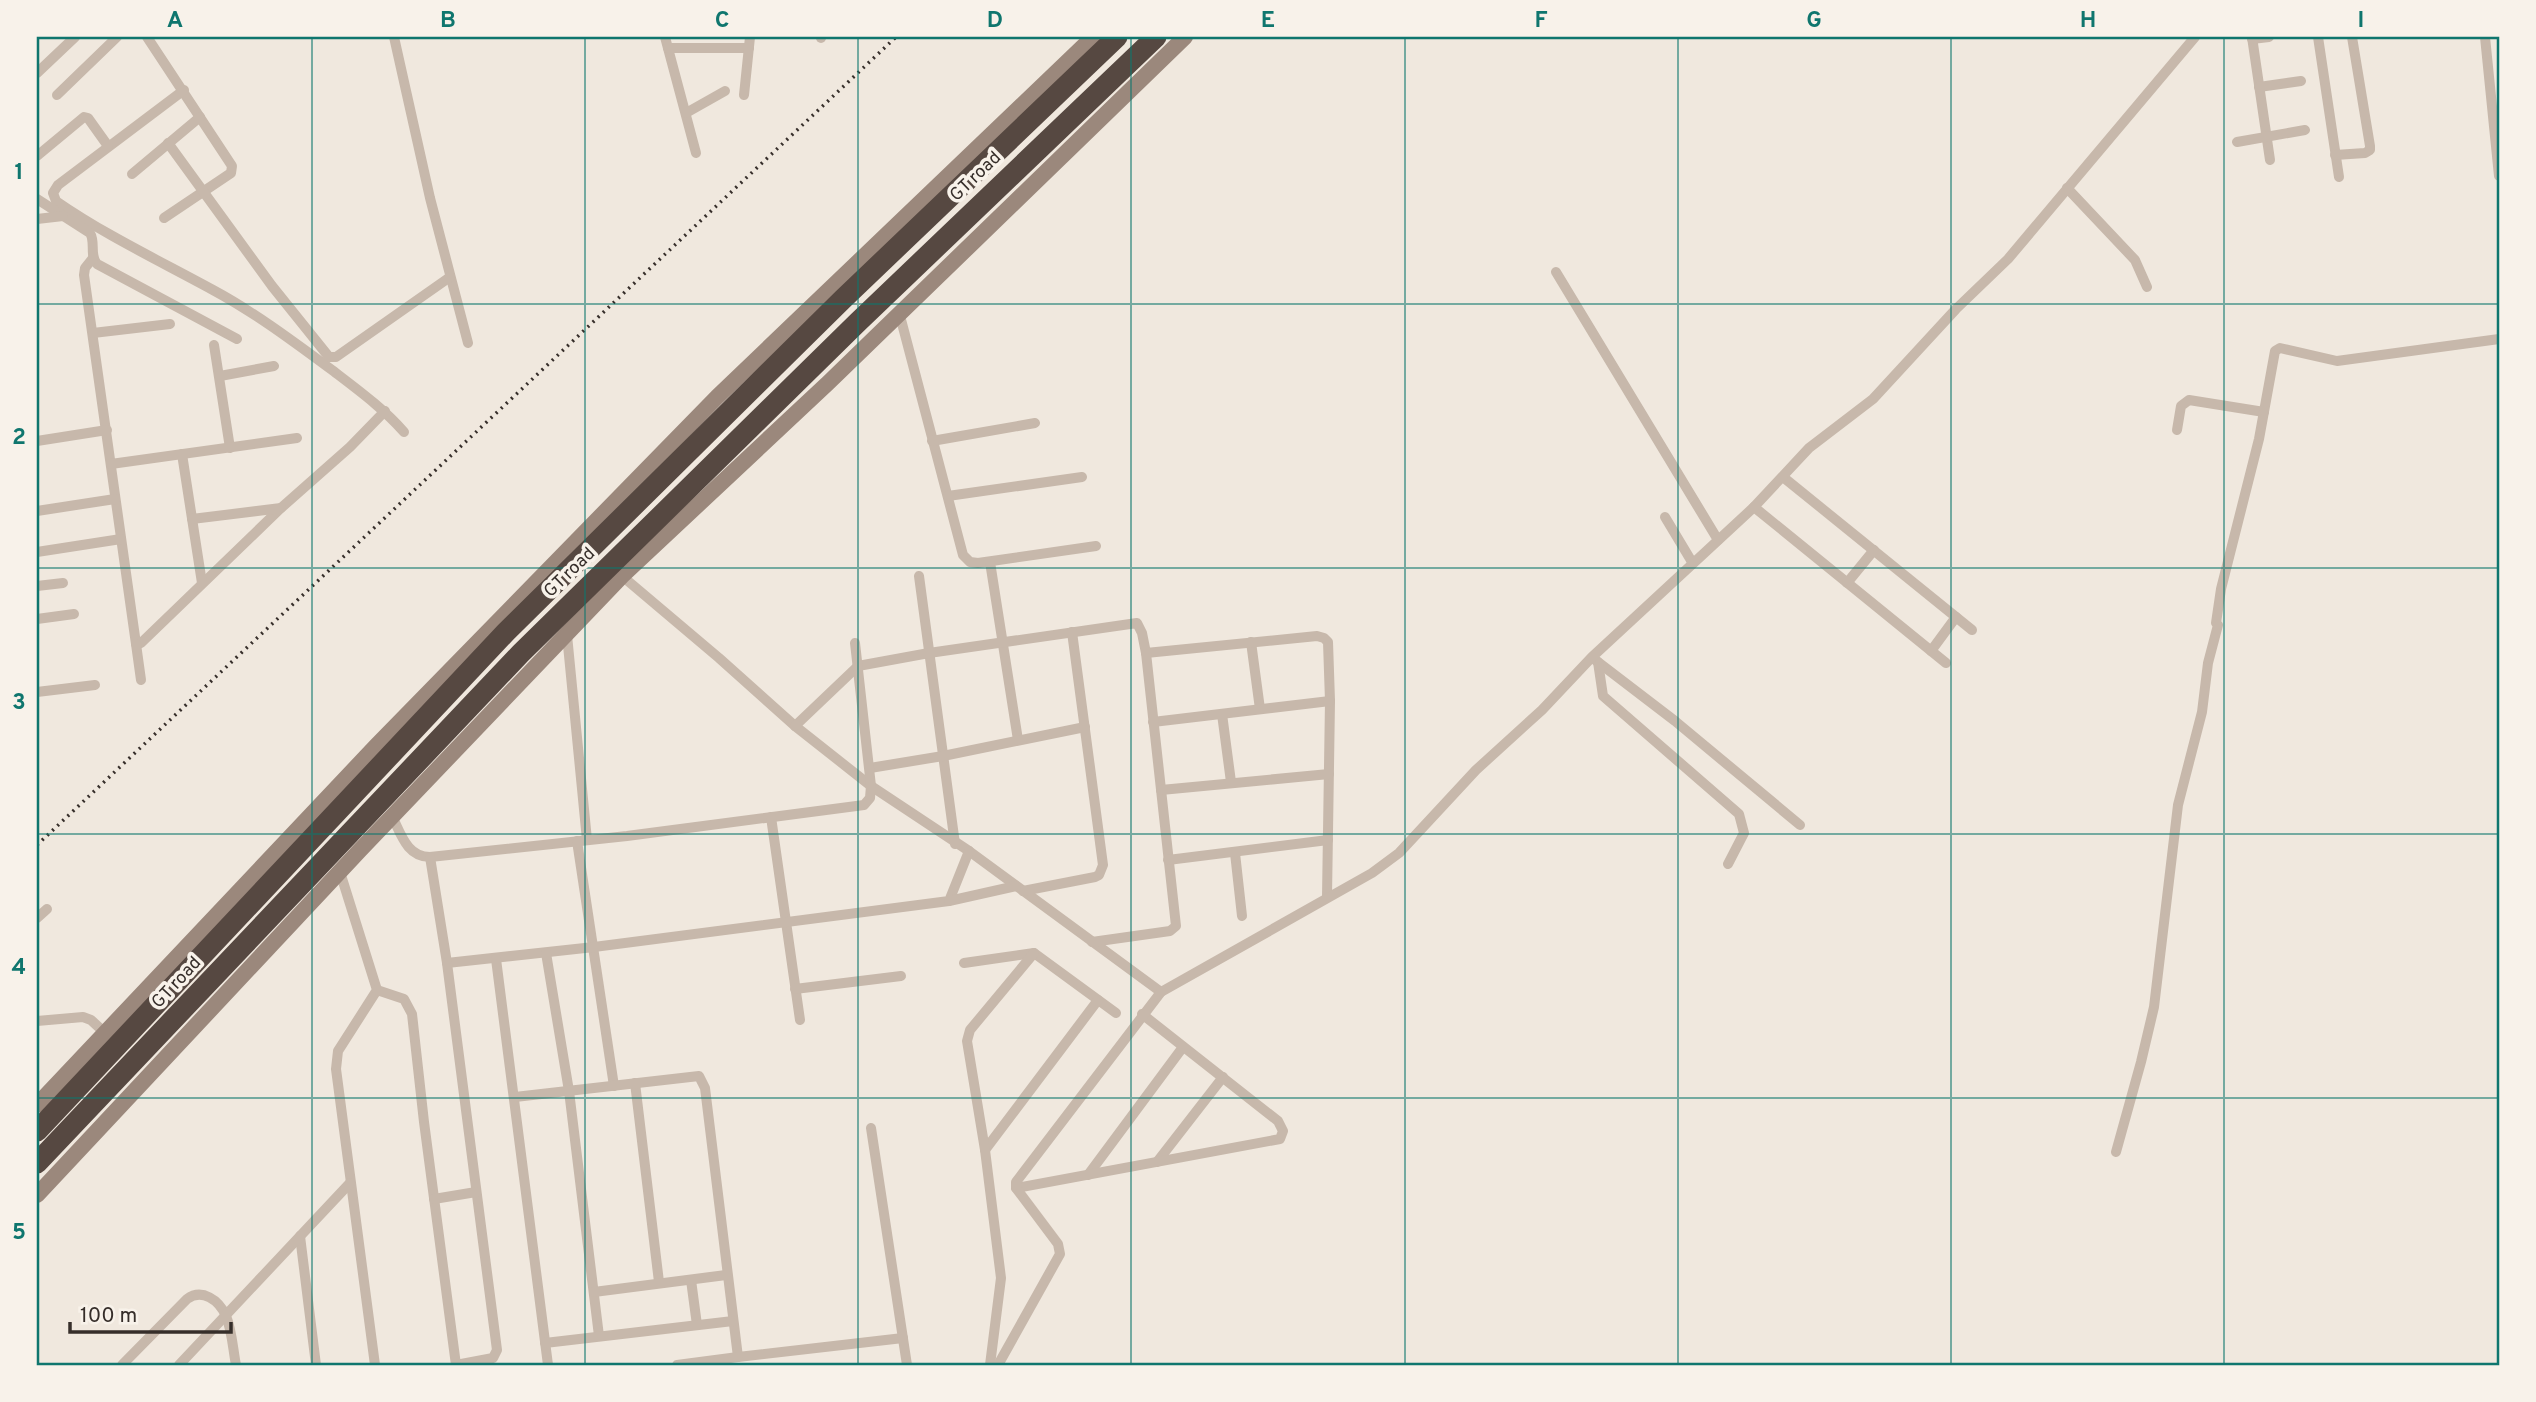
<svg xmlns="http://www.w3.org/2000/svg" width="2536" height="1402" viewBox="0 0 2536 1402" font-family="Overpass,sans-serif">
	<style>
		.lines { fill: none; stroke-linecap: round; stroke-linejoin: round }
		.street { stroke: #c7b8ab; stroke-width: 10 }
		.secondary { stroke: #9b887c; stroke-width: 16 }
		.highway { stroke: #564841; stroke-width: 21 }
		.rail { stroke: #362e2a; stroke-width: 3.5; stroke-dasharray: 2 5; stroke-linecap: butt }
		.grid { fill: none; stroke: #0f766e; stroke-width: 2; stroke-opacity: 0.55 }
		.labels { text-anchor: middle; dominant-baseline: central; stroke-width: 7; stroke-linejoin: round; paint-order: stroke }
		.street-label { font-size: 18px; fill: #362e2a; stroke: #f8f2ea }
		.neatline { fill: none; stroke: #0f766e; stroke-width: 2.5 }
		.grid-label { font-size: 23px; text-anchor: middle; font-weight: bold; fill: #0f766e }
	</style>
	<rect width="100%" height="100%" fill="#f0e8de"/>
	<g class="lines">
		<g class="street">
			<polyline points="147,37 232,166 231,173 164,218"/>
			<polyline points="394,37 430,198 468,343"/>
			<polyline points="665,37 696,153"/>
			<polyline points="2252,37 2270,160"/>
			<polyline points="2318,37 2339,177"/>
			<polyline points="2485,37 2499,176"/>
			<polyline points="821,38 821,37"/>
			<polyline points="2252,39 2269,37"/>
			<polyline points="668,48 749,48"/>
			<polyline points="37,73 75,37"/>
			<polyline points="2259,87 2301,81"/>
			<path d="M 184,90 L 58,185 L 53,193 L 56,201 C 105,235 160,261 213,290 C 254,312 294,342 332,370 C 358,390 383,408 404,432"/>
			<polyline points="57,95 117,37"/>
			<polyline points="744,95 750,37"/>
			<polyline points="686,113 725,91"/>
			<polyline points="2237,142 2305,130"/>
			<polyline points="168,143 272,286 329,357 336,357 450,277"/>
			<polyline points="2335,155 2365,153 2370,150 2370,146 2352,37"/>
			<polyline points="37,156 84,117 88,118 108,146"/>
			<polyline points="132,174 200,117"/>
			<polyline points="2067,188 2135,260 2147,287"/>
			<path d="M 37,199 L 90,233 C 96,243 89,255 97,264 L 237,339"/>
			<polyline points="37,219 63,216"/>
			<polyline points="93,258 85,268 84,275 136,644 141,643 281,508 350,447 385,411"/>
			<polyline points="1556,272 1718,540"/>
			<polyline points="899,312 963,555 970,562 978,563 1096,546"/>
			<polyline points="93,333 170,324"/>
			<polyline points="214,345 230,448"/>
			<polyline points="220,376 274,366"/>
			<polyline points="2177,430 2181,406 2189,400 2264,412"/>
			<polyline points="37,441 107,430"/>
			<polyline points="932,441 1035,423"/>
			<polyline points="182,454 202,583"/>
			<polyline points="111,464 297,438"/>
			<polyline points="1783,477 1972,630"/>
			<polyline points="948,496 1082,477"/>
			<polyline points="1754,507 1946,663"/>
			<polyline points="37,511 115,499"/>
			<polyline points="1665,517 1692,562"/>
			<polyline points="192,519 281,508"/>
			<polyline points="37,552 121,539"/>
			<polyline points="990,562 1018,740"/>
			<polyline points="622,576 719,658 795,726 871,786 969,851 1161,992"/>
			<polyline points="919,576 955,844"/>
			<polyline points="1847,583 1874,550"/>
			<polyline points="37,586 63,583"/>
			<polyline points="37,619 74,614"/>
			<polyline points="567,635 587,840"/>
			<polyline points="1251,642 1260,709"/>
			<polyline points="136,644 141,680"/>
			<polyline points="1931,651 1956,617"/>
			<polyline points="1146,653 1317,636 1324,638 1328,642 1330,701 1327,897"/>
			<polyline points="1594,659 1675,721 1800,825"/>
			<polyline points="1598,662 1603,696 1739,814 1744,833 1728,864"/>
			<polyline points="37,692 95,685"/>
			<polyline points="1222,714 1231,782"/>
			<polyline points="1153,722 1330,701"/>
			<polyline points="795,726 858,666 929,653 1137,623 1142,633 1146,653 1176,926 1170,931 1092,942"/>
			<polyline points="870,768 943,756 1085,727"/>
			<polyline points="1161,790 1329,774"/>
			<path d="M 392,816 C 401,834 407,857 430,857 L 627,836 L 864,805 L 870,798 L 871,786 L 855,643"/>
			<polyline points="771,817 800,1020"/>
			<polyline points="577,841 614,1086"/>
			<polyline points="1235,853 1242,916"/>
			<polyline points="430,857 447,963 594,947 949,901 969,851"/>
			<polyline points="1168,860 1328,840"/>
			<polyline points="340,872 377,990 338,1051 336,1069 375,1365"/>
			<polyline points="1023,891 1095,877 1099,875 1103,865 1072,632"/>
			<polyline points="949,901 1016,886"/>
			<polyline points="37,918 47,909"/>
			<polyline points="546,953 569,1091 599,1336"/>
			<polyline points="496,959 548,1365"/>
			<polyline points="447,963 497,1350 493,1358 456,1365"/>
			<polyline points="964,963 1034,953 1116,1013"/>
			<polyline points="795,989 901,976"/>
			<polyline points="377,990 404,999 412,1014 424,1122 456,1365"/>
			<polyline points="37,1021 83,1017 91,1020 105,1033"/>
			<polyline points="635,1083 659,1282"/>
			<polyline points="515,1097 699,1076 705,1088 738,1357 903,1338"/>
			<polyline points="871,1128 907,1365"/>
			<polyline points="985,1150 1098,1000"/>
			<polyline points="2116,1152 2141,1062 2154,1007 2178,805 2202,712 2208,663 2218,625 2216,623 2221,589 2259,439 2275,351 2280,348 2337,361 2499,339"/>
			<polyline points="1157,1162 1223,1077"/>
			<polyline points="1088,1175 1183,1047"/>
			<polyline points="1016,1188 1280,1139 1283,1131 1278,1121 1142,1014"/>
			<polyline points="434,1199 476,1192"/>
			<polyline points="300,1236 316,1365"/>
			<polyline points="691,1280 697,1325"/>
			<polyline points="594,1292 726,1275"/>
			<polyline points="545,1343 733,1321"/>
			<path d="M 122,1365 L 187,1299 C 202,1288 219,1300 226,1316 C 232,1330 233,1350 236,1365"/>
			<polyline points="179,1365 350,1183"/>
			<polyline points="677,1365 738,1357"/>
			<polyline points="990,1365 1001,1278 985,1150 967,1041 970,1030 1034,953"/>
			<polyline points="998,1365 1060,1254 1058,1244 1016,1188 1016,1182 1161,992 1372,873 1399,853 1476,770 1542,710 1592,657 1754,507 1809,448 1873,399 1956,309 2008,259 2195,37"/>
		</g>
		<g class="secondary">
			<polyline points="37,1105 376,746 717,397 1093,37"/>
			<polyline points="37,1195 361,849 622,576 828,383 1185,37"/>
		</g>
		<g class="highway">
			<polyline points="37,1131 506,632 843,299 1117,37"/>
			<polyline points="37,1163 521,653 858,322 1156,37"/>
		</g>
		<polyline class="rail" points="37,845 896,37"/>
	</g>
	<path class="grid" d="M 312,37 L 312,1365M 585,37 L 585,1365M 858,37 L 858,1365M 1131,37 L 1131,1365M 1405,37 L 1405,1365M 1678,37 L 1678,1365M 1951,37 L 1951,1365M 2224,37 L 2224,1365M 37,304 L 2499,304M 37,568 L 2499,568M 37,834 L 2499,834M 37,1098 L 2499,1098"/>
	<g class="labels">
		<g class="street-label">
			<text transform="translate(976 177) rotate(-44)">GT road</text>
			<text transform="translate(570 573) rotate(-44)">GT road</text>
			<text transform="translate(177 983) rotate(-47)">GT road</text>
		</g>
	</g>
	<rect width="2536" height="1402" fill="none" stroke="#f8f2ea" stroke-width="77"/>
	<path d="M70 1322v10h161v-10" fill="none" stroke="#362e2a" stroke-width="3.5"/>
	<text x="80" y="1322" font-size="21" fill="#362e2a" stroke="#f8f2ea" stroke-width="5" paint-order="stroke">100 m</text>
	<rect x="38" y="38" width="2460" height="1326" class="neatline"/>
	<g class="grid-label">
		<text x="175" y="27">A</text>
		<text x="448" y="27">B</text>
		<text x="722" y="27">C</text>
		<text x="995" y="27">D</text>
		<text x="1268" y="27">E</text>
		<text x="1541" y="27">F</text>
		<text x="1814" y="27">G</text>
		<text x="2088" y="27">H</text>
		<text x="2361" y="27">I</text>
		<text x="19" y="179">1</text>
		<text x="19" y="444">2</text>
		<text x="19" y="709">3</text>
		<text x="19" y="974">4</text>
		<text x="19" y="1239">5</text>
	</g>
</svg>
